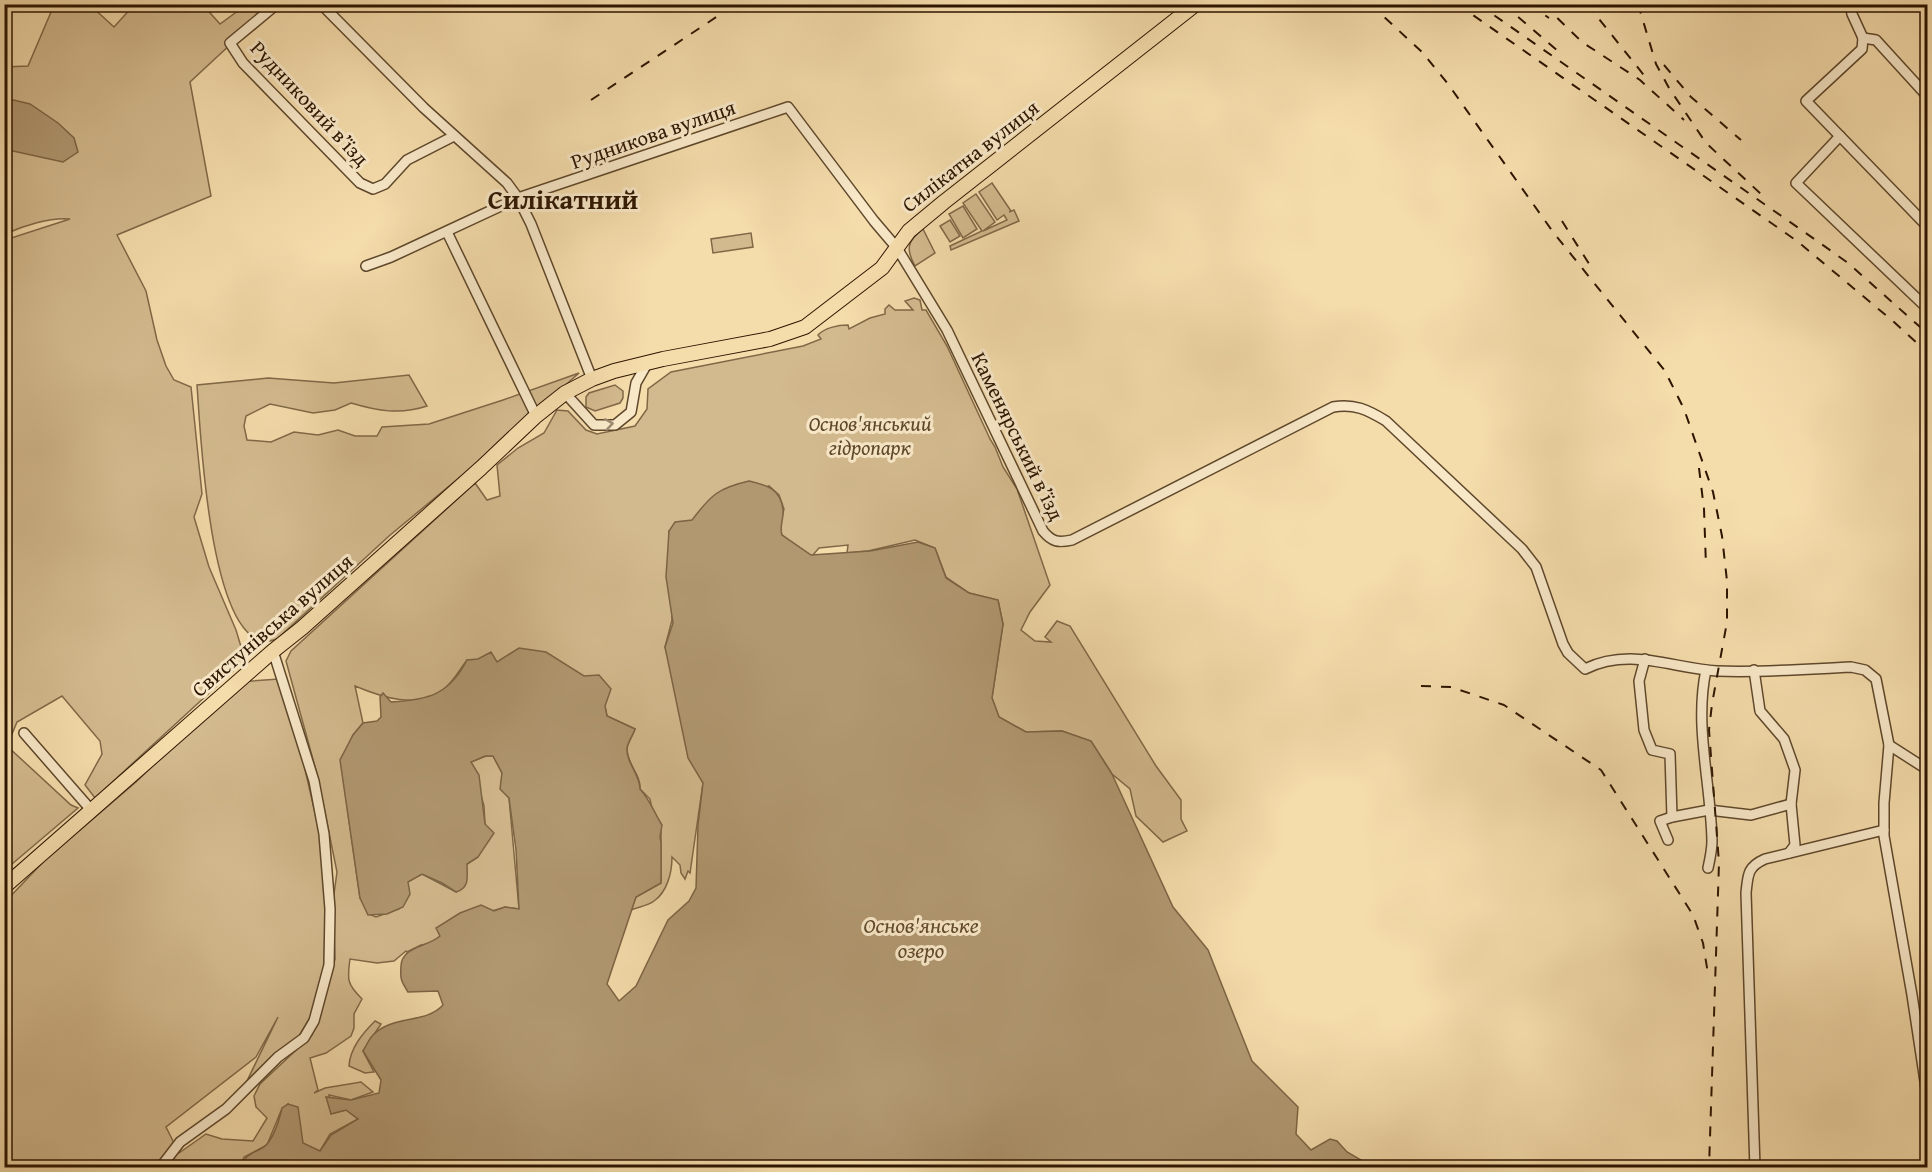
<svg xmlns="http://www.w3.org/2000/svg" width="1932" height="1172" viewBox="0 0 1932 1172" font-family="'Gentium Book Plus',serif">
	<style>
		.green { fill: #d3ba8e; stroke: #806847; stroke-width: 1.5 }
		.water { fill: #b19871; stroke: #7c6444; stroke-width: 1.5 }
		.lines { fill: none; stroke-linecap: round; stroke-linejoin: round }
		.street-casing { stroke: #5e472b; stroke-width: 12 }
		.primary-casing { stroke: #2c1500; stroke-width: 16 }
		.street { stroke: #f8e8c8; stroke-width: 9 }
		.primary { stroke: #f5dcab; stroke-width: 14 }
		.rail { stroke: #2c1500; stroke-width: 2; stroke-dasharray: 10 10; stroke-linecap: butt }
		.oneway { stroke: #9c896e }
		.labels { text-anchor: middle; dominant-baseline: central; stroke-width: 6; stroke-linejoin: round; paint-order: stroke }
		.street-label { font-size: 21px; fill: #2c1500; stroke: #f8e8c8 }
		.park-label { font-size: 21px; font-style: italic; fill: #5e472b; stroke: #f8e8c8 }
		.water-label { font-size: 22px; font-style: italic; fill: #61492d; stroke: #f8e8c8 }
		.district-label { font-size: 27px; font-weight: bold; fill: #2c1500; stroke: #f8e8c8 }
	</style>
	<rect width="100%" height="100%" fill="#f5dcab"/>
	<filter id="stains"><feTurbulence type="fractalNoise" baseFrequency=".00333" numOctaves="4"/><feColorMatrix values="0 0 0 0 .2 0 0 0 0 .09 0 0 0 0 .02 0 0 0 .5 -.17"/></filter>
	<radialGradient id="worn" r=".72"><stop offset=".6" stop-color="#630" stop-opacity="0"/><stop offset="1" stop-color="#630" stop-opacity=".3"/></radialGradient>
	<g class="green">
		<path d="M 54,5 L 90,5 L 114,27 L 134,5 L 203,5 L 220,24 L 246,5 L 273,5 L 190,82 L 211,196 L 117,235 L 146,291 L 157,340 L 166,366 L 174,380 L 191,387 L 202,494 L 194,517 L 209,567 L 236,630 L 245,660 L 95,798 L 85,785 L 102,754 L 100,741 L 62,696 L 17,722 L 7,746 L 71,805 L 78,808 L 5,870 L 5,240 L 70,219 C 50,217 23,226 5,234 L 5,67 L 28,66 Z"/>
		<polygon points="992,183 1011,211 1009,212 1014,210 1019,221 951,250 950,246 982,231 963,203 976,194 995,222 983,231 1007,220 1004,215 997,220 979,192"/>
		<polygon points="963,206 977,229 963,238 949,214"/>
		<polygon points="950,220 960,236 950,242 940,226"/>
		<path d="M 923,229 L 935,253 L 915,266 C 905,248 908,241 923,229 Z"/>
		<polygon points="751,233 753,247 713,253 711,239"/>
		<path d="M 914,298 L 920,300 L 922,310 L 926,310 L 947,346 L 990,439 L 995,447 L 1003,467 L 1017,489 L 1050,585 L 1030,612 L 1021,630 L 1035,641 L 1051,642 L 1045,637 L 1057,621 L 1070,626 L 1156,766 L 1181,800 L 1181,819 L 1187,831 L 1163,842 L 1136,816 L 1130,789 L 1112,774 L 1091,741 L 1062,731 L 1026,732 L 999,717 L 992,698 L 1003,624 L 998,600 L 969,593 L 946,577 L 935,548 L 915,540 L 868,551 L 847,553 L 848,545 L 819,548 L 812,556 L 782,535 L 779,528 L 784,509 L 779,495 L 769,486 L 669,531 L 672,620 L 665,647 L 703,783 L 690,873 L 688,871 L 685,879 L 681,873 L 680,865 L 672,857 C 672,873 667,892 654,901 C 648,906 638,907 631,910 L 636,897 L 661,883 L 661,831 L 652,809 L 650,799 L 640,789 C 641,774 626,763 627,748 C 628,742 633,735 635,729 L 607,716 L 605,706 L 496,662 L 467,660 C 460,669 453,682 444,689 C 419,710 381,697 355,686 L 363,723 L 353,735 L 341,763 L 360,898 L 371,915 L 376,917 L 399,909 L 407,882 L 422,874 L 456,892 L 467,864 L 478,857 L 485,824 L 484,806 L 471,762 L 486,756 L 493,756 L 502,773 L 501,789 L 509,798 L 519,909 L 505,907 L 437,928 L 440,936 L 434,944 L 421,945 L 407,952 L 406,951 L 394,961 L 377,963 L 350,959 C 347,980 347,984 362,999 L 354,1014 L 354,1028 L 351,1036 L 326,1053 L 310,1058 L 318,1090 L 314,1093 L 325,1088 L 361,1082 L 373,1092 L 351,1100 L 329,1095 L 333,1113 L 346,1110 L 358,1119 L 330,1134 L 320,1151 L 301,1144 L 288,1104 L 281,1111 L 267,1145 L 244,1157 L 240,1167 L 110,1167 L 117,1160 L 109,1167 L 5,1167 L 4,903 L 45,860 L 136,782 L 238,682 L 279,679 L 304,765 L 318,826 L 326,882 L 324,973 L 312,1014 L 299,1036 L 274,1054 L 245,1085 L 278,1017 L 256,1057 L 166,1127 L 179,1153 L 206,1134 L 222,1139 L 253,1141 L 267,1118 L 256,1107 L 254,1096 L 260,1084 L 312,1035 L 321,1013 L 335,959 L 333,901 L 337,872 L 317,774 L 286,661 L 291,651 L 475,483 L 487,500 L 500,496 L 497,465 L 518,448 L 544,433 L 557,410 L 568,411 L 586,430 L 597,434 L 635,426 L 647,409 L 648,389 L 671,372 L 803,346 L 821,339 L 818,335 C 824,328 838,325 848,325 L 849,329 L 870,318 L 885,314 L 885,309 L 889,305 L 895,310 L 913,310 L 905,301 Z"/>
		<path d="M 579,373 L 495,448 L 389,536 L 277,639 C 209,667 200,422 197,385 L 268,378 L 334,383 L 409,375 L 427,406 C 400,415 378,411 351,403 L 335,410 L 313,413 L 270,404 L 246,416 L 244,426 L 247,440 L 271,442 L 294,432 L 318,435 L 338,430 L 355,436 L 377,436 L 382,427 L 429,424 L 503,400 Z"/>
		<polygon points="615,385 623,391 623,398 620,403 595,411 586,407 586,397 589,393"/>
		<path d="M 375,1021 L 381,1024 L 363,1051 L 374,1072 L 365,1073 L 349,1066 C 350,1048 363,1033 375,1021 Z"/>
	</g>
	<g class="water">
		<polygon points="5,98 30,104 58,123 74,138 78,152 63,162 13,151 5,147"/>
		<path d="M 749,481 C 766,485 781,488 783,510 C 784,519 779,526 782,535 L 811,555 L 870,551 L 918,542 L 935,548 L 946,578 L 969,593 L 998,600 L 1003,624 L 992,698 L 999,717 L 1026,732 L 1062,731 L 1091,741 L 1112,774 L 1173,907 L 1208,950 L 1252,1061 L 1298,1107 L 1296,1134 L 1311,1150 L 1330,1139 L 1337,1141 L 1347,1152 L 1373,1167 L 240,1167 C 248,1149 259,1154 268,1143 C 276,1132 279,1120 282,1108 L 288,1104 L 298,1107 L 303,1143 L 320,1151 L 331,1135 L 358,1119 L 346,1110 L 331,1114 L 326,1097 L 351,1100 L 379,1093 L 381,1080 L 363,1051 C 366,1046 369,1039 373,1035 C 392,1015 426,1024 443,1005 L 438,991 L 408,992 C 401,981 400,979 401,966 C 402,946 428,947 440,936 L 436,928 L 460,913 L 481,905 L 494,911 L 505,907 L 519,909 L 516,850 L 509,798 L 500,789 L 502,773 L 493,756 L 485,756 L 471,762 L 479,775 L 485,824 L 494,833 L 478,857 L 467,864 C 467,877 470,888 456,892 L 442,883 L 422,874 L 408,882 L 410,894 L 403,907 L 387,914 L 368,915 L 360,898 L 340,760 L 353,735 L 363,723 L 377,721 L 381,717 L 380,697 L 383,693 L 391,702 C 428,700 449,695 467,660 L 478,659 L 491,652 L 497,662 L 519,648 L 546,652 L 584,676 L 599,675 L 611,689 L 605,706 L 607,716 L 635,729 C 633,735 628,742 627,748 C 626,763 640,774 640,789 C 650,800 654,812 662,825 L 660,837 L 661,843 L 661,883 L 636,897 L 607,984 L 619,1001 L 636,986 L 668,920 L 689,901 L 696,888 L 698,825 L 703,783 L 688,758 L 665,647 L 673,623 L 666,577 L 669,531 L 675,522 L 692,520 C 711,495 718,488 749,481 Z"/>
	</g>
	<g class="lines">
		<defs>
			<g id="street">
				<polyline points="277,4 230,43 243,63 360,183 373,189 385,184 407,160 454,136"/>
				<polyline points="321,4 424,108 507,183 518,198 531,224 592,379"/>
				<polyline points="1850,4 1852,14 1863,38"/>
				<polyline points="1863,38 1862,49 1806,101 1928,227"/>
				<polyline points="1863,38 1876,40 1928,97"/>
				<polyline points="1840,136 1796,183 1928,309"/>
				<polyline points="447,232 536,416"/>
				<path d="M 366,266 L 391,257 L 518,198 L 788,107 L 874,221 L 897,248 L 947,330 L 1043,531 C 1052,542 1058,543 1072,540 L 1333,407 C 1354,403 1368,410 1386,421 L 1522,549 L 1536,567 L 1563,644 L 1568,653 L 1585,669 C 1630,647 1671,668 1717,671 C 1761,673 1807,669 1851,667 L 1865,670 L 1876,679 L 1889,745 L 1884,803 L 1884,836 L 1912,995 L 1928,1101"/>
				<polyline points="565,393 594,425 615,425 631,412 636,383 648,362"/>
				<polyline points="1645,659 1639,681 1644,730 1652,750 1670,754 1672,817"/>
				<path d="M 1706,670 C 1694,726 1711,784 1712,841 C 1712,850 1710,859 1708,868"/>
				<polyline points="1754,670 1760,711 1784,739 1795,770 1791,804 1795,845 1789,853"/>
				<polyline points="24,733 92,811"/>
				<polyline points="1889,745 1928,770"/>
				<polyline points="1668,840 1660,821 1672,817 1709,810 1751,815 1791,804"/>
				<polyline points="160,1168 180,1142 226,1109 278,1057 304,1038 314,1021 329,965 330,909 324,834 314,781 273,651"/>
				<path d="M 1755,1168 L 1746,893 C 1748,875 1747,867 1765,859 L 1884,830"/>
			</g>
			<polyline id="primary" points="4,887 273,651 302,628 481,468 536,416 565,393 592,379 614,371 663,359 770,339 805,327 882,268 909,231 944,202 1196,4"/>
		</defs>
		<use href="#street" class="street-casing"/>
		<use href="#primary" class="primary-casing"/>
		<use href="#street" class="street"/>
		<use href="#primary" class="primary"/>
		<g class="rail">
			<polyline points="1370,4 1422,52 1448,84 1553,232 1665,371 1684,409 1713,492 1722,536 1727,581 1727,622 1712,704 1709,730 1719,863 1709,1168"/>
			<polyline points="1457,4 1797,241 1894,322 1928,353"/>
			<polyline points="1478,4 1820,243 1848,263 1928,334"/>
			<polyline points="1503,4 1559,52"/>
			<polyline points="1529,4 1549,18"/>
			<polyline points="1543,4 1582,42 1640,80 1684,120"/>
			<polyline points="1587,4 1647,79"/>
			<polyline points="1638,4 1656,64 1669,88 1706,143 1761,194"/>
			<polyline points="1664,65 1691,97 1741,140"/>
			<polyline points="591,100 736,4"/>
			<polyline points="1562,221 1591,267"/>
			<polyline points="1699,468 1704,509 1706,566"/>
			<polyline points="1421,686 1451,687 1504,705 1601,770 1693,915 1703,943 1708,974"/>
		</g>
	</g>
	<defs><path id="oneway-chevron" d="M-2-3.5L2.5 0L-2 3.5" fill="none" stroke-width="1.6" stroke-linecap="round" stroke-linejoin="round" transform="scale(1.5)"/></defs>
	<use class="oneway" href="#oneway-chevron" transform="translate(609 424) rotate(-9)"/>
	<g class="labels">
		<g class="street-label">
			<text transform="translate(310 103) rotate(47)">Рудниковий в’їзд</text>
			<text transform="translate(653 134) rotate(-19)">Рудникова вулиця</text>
			<text transform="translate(970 156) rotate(-38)">Силікатна вулиця</text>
			<text transform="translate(1018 436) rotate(64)">Каменярський в’їзд</text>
			<text transform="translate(272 625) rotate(-41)">Свистунівська вулиця</text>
		</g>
		<g class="park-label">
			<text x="870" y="423">Основ'янський<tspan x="870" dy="24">гідропарк</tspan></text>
		</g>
		<g class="water-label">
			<text x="921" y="925">Основ'янське<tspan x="921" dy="25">озеро</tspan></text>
		</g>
		<g class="district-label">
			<text x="563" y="199">Силікатний</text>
		</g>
	</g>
	<rect width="1932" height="1172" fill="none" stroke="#f5dcab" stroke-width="24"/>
	<rect x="6" y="6" width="1920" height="1160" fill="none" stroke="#2c1500" stroke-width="3"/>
	<rect x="12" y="12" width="1908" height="1148" fill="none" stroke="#2c1500" stroke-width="1.5"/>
	<rect width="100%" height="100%" filter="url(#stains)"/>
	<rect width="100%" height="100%" fill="url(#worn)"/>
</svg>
